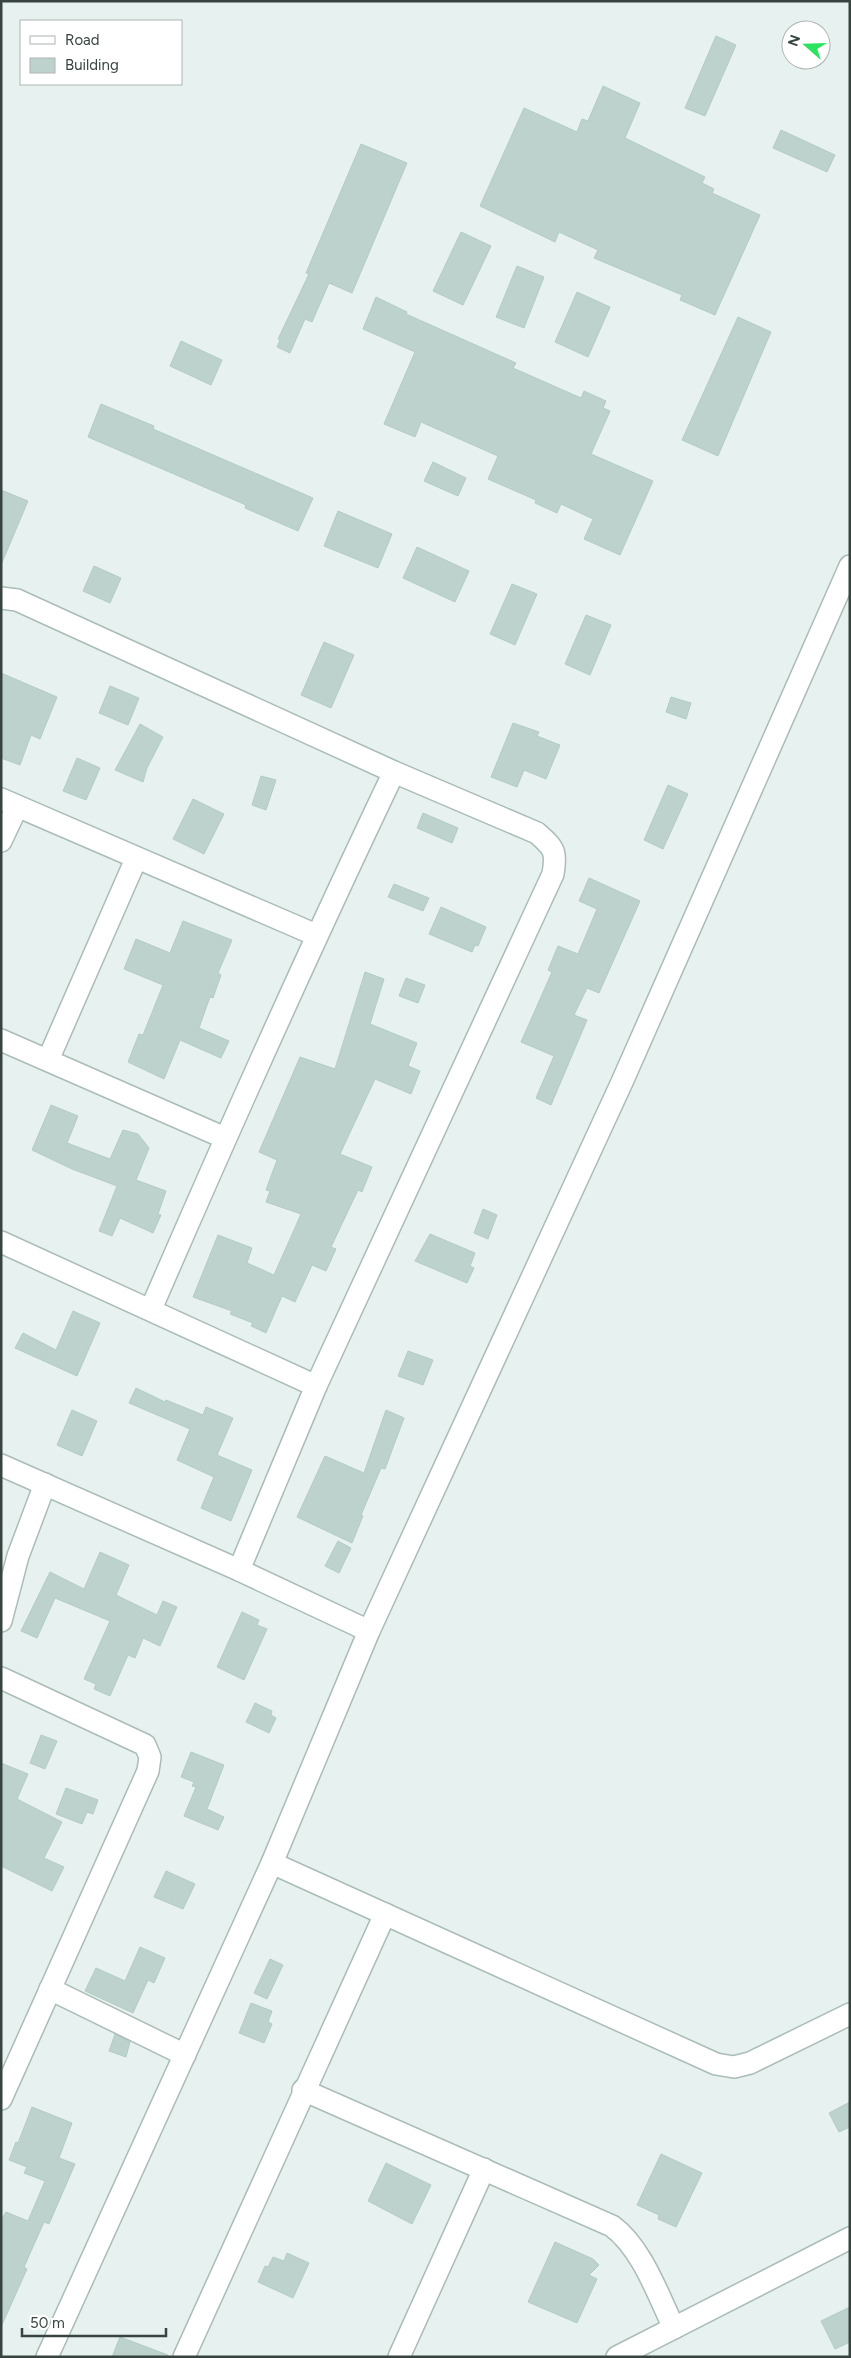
<svg xmlns="http://www.w3.org/2000/svg" width="851" height="2358" viewBox="0 0 851 2358" font-family="Figtree,sans-serif">
	<style>
		.building { fill: #bed2cd; stroke: #b2ccc5 }
		.lines { fill: none; stroke-linecap: round; stroke-linejoin: round }
		.street-casing { stroke: #aabcb8; stroke-width: 24 }
		.street { stroke: #fff; stroke-width: 21 }
	</style>
	<rect width="100%" height="100%" fill="#e7f2f0"/>
	<g class="building">
		<polygon points="716,36 736,45 705,116 685,108"/>
		<polygon points="603,86 640,103 625,138 705,177 702,183 714,189 712,193 760,215 715,315 680,300 682,295 594,258 598,250 559,232 555,242 480,206 524,108 577,132 582,119 588,121"/>
		<polygon points="781,130 835,155 827,172 773,148"/>
		<polygon points="361,144 407,163 352,293 329,283 312,322 305,319 290,353 277,347 280,340 278,339 309,274 306,273"/>
		<polygon points="461,232 491,246 463,305 433,291"/>
		<polygon points="517,266 544,277 524,328 496,317"/>
		<polygon points="577,292 610,307 588,357 555,342"/>
		<polygon points="376,297 407,312 406,314 516,363 513,368 581,398 584,391 606,401 603,408 610,411 591,454 653,481 620,555 584,539 593,519 561,504 557,513 535,503 536,500 488,479 498,456 421,422 415,437 384,424 415,352 363,329"/>
		<polygon points="738,317 771,332 718,456 682,440"/>
		<polygon points="181,341 222,360 211,385 170,366"/>
		<polygon points="101,404 154,426 153,429 313,498 298,531 245,508 246,505 88,437"/>
		<polygon points="433,462 466,478 458,496 424,481"/>
		<polygon points="1,490 28,501 1,565"/>
		<polygon points="338,511 392,534 378,568 324,546"/>
		<polygon points="417,547 469,571 455,602 403,578"/>
		<polygon points="94,566 121,578 110,603 83,591"/>
		<polygon points="512,584 537,594 515,645 490,634"/>
		<polygon points="586,615 611,625 590,675 565,664"/>
		<polygon points="324,642 354,655 331,708 301,695"/>
		<polygon points="1,673 57,697 40,739 31,735 20,765 1,758"/>
		<polygon points="110,686 139,698 128,725 99,713"/>
		<polygon points="671,697 691,703 686,719 666,712"/>
		<polygon points="513,723 539,732 537,736 560,745 546,779 524,770 517,787 491,777"/>
		<polygon points="140,724 163,737 147,768 143,782 115,770"/>
		<polygon points="77,758 100,768 86,800 63,791"/>
		<polygon points="261,776 276,780 266,810 252,805"/>
		<polygon points="668,785 688,794 663,849 644,840"/>
		<polygon points="193,799 224,814 204,854 173,839"/>
		<polygon points="423,813 458,828 452,843 417,828"/>
		<polygon points="589,878 640,901 599,993 587,988 574,1015 587,1020 551,1105 536,1098 554,1056 521,1042 552,972 548,970 558,946 578,954 597,909 579,901"/>
		<polygon points="394,884 429,898 423,911 388,897"/>
		<polygon points="441,907 486,927 478,946 475,945 472,952 429,934"/>
		<polygon points="183,921 232,940 218,973 221,975 213,998 210,997 199,1028 229,1041 221,1058 180,1040 164,1079 128,1062 139,1034 143,1035 163,985 124,969 136,939 170,953"/>
		<polygon points="365,972 384,979 370,1024 417,1043 408,1066 420,1071 411,1094 375,1079 340,1154 372,1167 362,1192 358,1190 331,1247 336,1249 326,1271 312,1265 295,1302 282,1296 266,1333 251,1326 253,1323 230,1314 232,1311 193,1297 218,1235 252,1248 247,1263 274,1275 301,1214 266,1202 270,1191 266,1190 277,1160 259,1152 300,1057 335,1069"/>
		<polygon points="406,978 425,985 418,1003 399,996"/>
		<polygon points="51,1105 78,1116 67,1143 110,1159 123,1130 138,1134 149,1148 136,1180 166,1191 158,1214 161,1215 153,1233 120,1218 112,1236 99,1231 117,1186 72,1169 32,1150"/>
		<polygon points="483,1209 497,1215 488,1239 474,1233"/>
		<polygon points="430,1234 475,1253 470,1266 474,1268 467,1283 415,1261"/>
		<polygon points="73,1311 100,1323 77,1376 15,1348 23,1333 56,1350"/>
		<polygon points="408,1351 433,1360 423,1385 398,1376"/>
		<polygon points="136,1388 165,1402 166,1400 203,1415 206,1407 233,1418 217,1455 252,1470 231,1521 201,1508 214,1477 177,1460 190,1429 129,1403"/>
		<polygon points="72,1410 97,1421 82,1456 57,1445"/>
		<polygon points="386,1410 404,1418 385,1469 381,1468 361,1515 363,1516 352,1543 297,1517 325,1456 364,1473"/>
		<polygon points="338,1541 351,1548 339,1573 325,1566"/>
		<polygon points="100,1552 129,1565 116,1595 157,1615 163,1601 177,1607 160,1646 143,1638 135,1658 128,1655 110,1696 94,1689 96,1684 84,1679 110,1621 55,1598 37,1638 21,1631 50,1572 84,1589"/>
		<polygon points="242,1612 259,1620 257,1625 267,1629 244,1680 217,1667"/>
		<polygon points="255,1703 272,1711 271,1715 276,1718 269,1733 246,1722"/>
		<polygon points="41,1735 57,1741 45,1769 30,1763"/>
		<polygon points="191,1752 224,1765 207,1809 224,1817 218,1830 184,1816 196,1787 192,1786 194,1782 181,1777"/>
		<polygon points="1,1763 28,1774 17,1799 62,1822 44,1858 64,1867 52,1891 1,1866"/>
		<polygon points="66,1788 98,1800 93,1814 87,1812 82,1824 56,1814"/>
		<polygon points="166,1871 195,1884 183,1909 154,1897"/>
		<polygon points="140,1947 165,1958 154,1983 148,1980 133,2013 85,1991 96,1968 125,1981"/>
		<polygon points="270,1959 283,1965 267,1999 254,1993"/>
		<polygon points="251,2003 272,2011 268,2022 272,2024 264,2043 239,2033"/>
		<polygon points="115,2034 130,2042 126,2057 109,2051"/>
		<polygon points="850,2102 850,2127 839,2132 829,2113"/>
		<polygon points="32,2107 72,2123 59,2158 75,2164 49,2224 44,2222 24,2267 27,2269 1,2327 1,2220 6,2212 28,2221 45,2181 24,2173 27,2167 9,2160 16,2142 18,2143"/>
		<polygon points="661,2154 702,2173 676,2227 658,2219 659,2215 637,2205"/>
		<polygon points="386,2163 431,2185 412,2224 368,2201"/>
		<polygon points="555,2242 593,2259 599,2265 589,2275 597,2279 577,2323 528,2302"/>
		<polygon points="287,2253 309,2263 293,2298 258,2282 265,2266 268,2267 273,2257 284,2261"/>
		<polygon points="850,2307 850,2342 835,2349 821,2321"/>
		<polygon points="120,2337 168,2355 168,2357 112,2357"/>
	</g>
	<g class="lines">
		<defs>
			<g id="street">
				<path d="M 1,598 L 17,600 L 394,772 L 537,833 C 554,848 557,851 553,874 L 316,1386 L 239,1570"/>
				<polyline points="1,799 316,935"/>
				<polyline points="1,841 17,807"/>
				<polyline points="1,1040 225,1138"/>
				<polyline points="48,1060 136,859"/>
				<polyline points="1,1242 316,1386"/>
				<path d="M 151,1309 C 229,1129 309,950 394,772"/>
				<polyline points="1,1465 239,1570 369,1631"/>
				<polyline points="1,1621 18,1556 45,1484"/>
				<polyline points="1,1678 145,1745 150,1757 148,1771 1,2099"/>
				<polyline points="272,1863 716,2064 734,2067 750,2063 850,2014"/>
				<polyline points="50,1989 185,2055"/>
				<path d="M 303,2090 L 612,2226 C 642,2248 658,2295 674,2328"/>
				<polyline points="47,2357 272,1863 369,1631 622,1082 850,566"/>
				<polyline points="184,2357 385,1914"/>
				<polyline points="399,2357 484,2169"/>
				<polyline points="617,2357 850,2238"/>
			</g>
		</defs>
		<use href="#street" class="street-casing"/>
		<use href="#street" class="street"/>
	</g>
	<rect width="851" height="2358" fill="none" stroke="#374440" stroke-width="5"/>
	<rect x="20" y="20" width="162" height="65" fill="#ffffff" stroke="#afb4b3"/>
	<rect x="30" y="36" width="25" height="8" fill="#ffffff" stroke="#afb4b3"/>
	<text x="65" y="45" font-size="15" fill="#374440">Road</text>
	<rect x="30" y="58" width="25" height="15" fill="#bed2cd" stroke="#afb4b3"/>
	<text x="65" y="70" font-size="15" fill="#374440">Building</text>
	<g transform="translate(806 45) rotate(290)"><circle r="24" fill="#ffffff" stroke="#afb4b3"/>
	<path d="M0-4L9 19L0 12L-9 19Z" fill="#2ce360"/>
	<text y="-8" font-size="14" font-weight="bold" text-anchor="middle" fill="#374440">N</text>
	</g>
	<path d="M22 2328v8h144v-8" fill="none" stroke="#374440" stroke-width="2.5"/>
	<text x="30" y="2328" font-size="15" fill="#374440" stroke="#ffffff" stroke-width="4" paint-order="stroke">50 m</text>
</svg>
